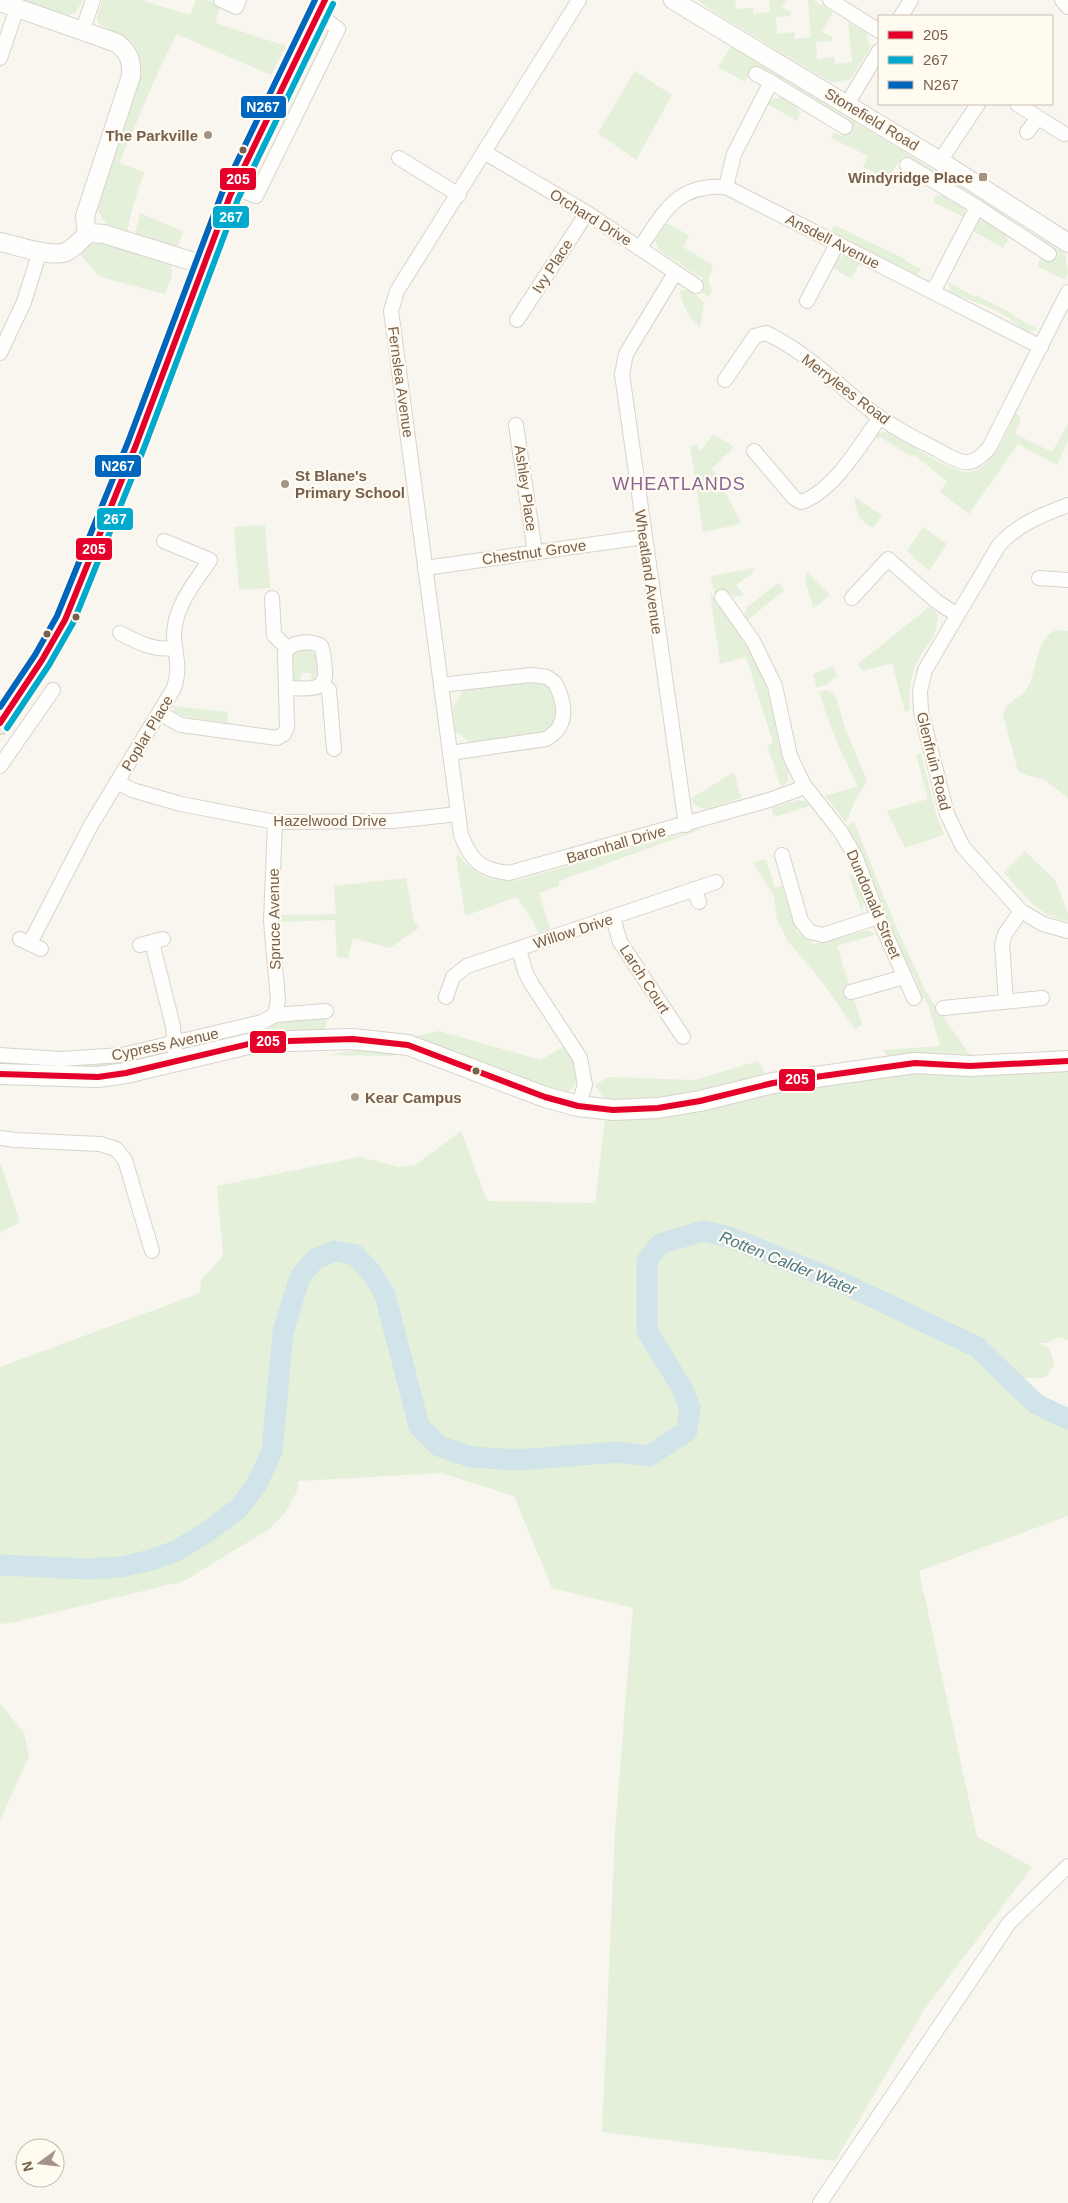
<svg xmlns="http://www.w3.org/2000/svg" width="1068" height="2203" viewBox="0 0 1068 2203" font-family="Arial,sans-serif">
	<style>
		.green { fill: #e4f0da }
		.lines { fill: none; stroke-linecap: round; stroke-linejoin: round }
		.river { stroke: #d0e4e9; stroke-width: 21 }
		.minor-casing { stroke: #d8d3cc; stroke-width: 16 }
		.tertiary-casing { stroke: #d8d3cc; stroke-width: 20 }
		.secondary-casing { stroke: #d8d3cd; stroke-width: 22 }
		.primary-casing { stroke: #dad3cc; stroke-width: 24 }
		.minor { stroke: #fefefd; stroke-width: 14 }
		.tertiary { stroke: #fefefd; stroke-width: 18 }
		.secondary { stroke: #fefefd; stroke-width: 20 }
		.primary { stroke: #f3efe7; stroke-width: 21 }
		.bus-1-casing { stroke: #fffbf1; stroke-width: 10 }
		.bus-2-casing { stroke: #fffbf1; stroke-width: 10 }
		.bus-3-casing { stroke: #fffbf1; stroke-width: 10 }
		.bus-1 { stroke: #e4002b; stroke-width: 6 }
		.bus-2 { stroke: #00a9ce; stroke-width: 6 }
		.bus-3 { stroke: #0065bd; stroke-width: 6 }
		.poi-dot { fill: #a59486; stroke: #fffbf1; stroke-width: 2 }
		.bus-dot { fill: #78604d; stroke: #fffbf1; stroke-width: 2 }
		.labels { text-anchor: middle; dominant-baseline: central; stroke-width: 4.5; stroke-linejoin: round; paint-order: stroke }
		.street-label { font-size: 15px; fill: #78604d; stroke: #fffbf1 }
		.poi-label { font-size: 15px; font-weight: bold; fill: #78604d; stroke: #fffbf1; text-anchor: end }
		.water-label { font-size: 16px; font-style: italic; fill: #47798a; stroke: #fffbf1 }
		.quarter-label { font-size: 18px; letter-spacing: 1px; fill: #886693; stroke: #fffbf1 }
		.line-badge { stroke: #fffbf1; stroke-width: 2 }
		.badge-label { font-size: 14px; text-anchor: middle; font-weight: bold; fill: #fff }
	</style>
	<rect width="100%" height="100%" fill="#f8f6ef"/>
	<g class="green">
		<polygon points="17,0 83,0 75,13 60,15"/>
		<path d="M 102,0 L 141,0 L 190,15 L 196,0 C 205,0 215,0 220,7 L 215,23 L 286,46 L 271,75 L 177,34 L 162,63 L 119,163 L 144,172 L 133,206 L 127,232 L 106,224 L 97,209 L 108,169 L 142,71 L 137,50 L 130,41 L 99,24 L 97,18 Z"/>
		<polygon points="697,0 735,0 736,9 753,8 754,14 770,12 769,0 786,0 782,7 791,12 791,16 776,17 777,34 794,32 795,39 811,37 808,0 813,0 833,12 822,31 832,37 832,41 816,42 817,59 834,57 835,64 852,62 848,22 866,32 870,48 851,79 832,83 714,12"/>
		<polygon points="328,29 330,31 256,187 251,189"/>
		<polygon points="731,46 936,171 935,174 942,178 944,176 958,185 1065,254 1068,273 1065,280 1037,266 1041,258 1047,261 1052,251 903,156 892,172 902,178 898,184 863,167 868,156 831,138 834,132 841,136 848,123 757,69 752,80 747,77 745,82 718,67"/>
		<polygon points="635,71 672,95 636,160 598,133"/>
		<polygon points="783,97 797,105 800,113 797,121 768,104 770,100"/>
		<polygon points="944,194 963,206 966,213 964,217 933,202 936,195"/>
		<polygon points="140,213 183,231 178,246 135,234"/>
		<polygon points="985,220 1003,232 1008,240 1003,248 973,231 979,221"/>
		<polygon points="666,223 689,235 683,247 713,265 708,280 712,291 708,297 697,289 703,279 659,250 655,241"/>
		<polygon points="834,225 905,259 905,261 921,269 917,275 831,231"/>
		<polygon points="102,242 171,265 172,276 165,294 104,278 98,275 79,253 87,246"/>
		<polygon points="845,256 860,263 851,279 833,268 836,257"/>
		<path d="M 948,282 L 975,297 L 976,295 L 1013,314 L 1013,316 L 1038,329 L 1028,332 C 1017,326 1012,319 1002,314 C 985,304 968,301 950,292 Z"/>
		<path d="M 682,290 L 689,290 L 704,302 L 700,328 C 688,316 683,307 680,291 Z"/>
		<path d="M 1016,413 L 1021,418 L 1015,434 L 1052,452 L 1068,424 L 1068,441 L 1057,465 L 1018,444 L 969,514 L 940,492 L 947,481 L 914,455 L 912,457 L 880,437 L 878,439 L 873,436 C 887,425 905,440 919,447 L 918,450 C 931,457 946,467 960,471 C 990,479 1006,433 1016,413 Z"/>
		<polygon points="713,434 734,447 712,468 741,522 740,524 703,532 690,446 696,444 701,451"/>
		<path d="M 854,497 L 882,515 L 873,528 C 859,522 856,511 854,497 Z"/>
		<polygon points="265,525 270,588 239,590 234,527"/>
		<polygon points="923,527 947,544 929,571 907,551"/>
		<polygon points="753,568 754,572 736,585 744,595 735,597 726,591 718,597 714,591 711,576"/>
		<polygon points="807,572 830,595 814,608 805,582"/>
		<polygon points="778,583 784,590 747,621 745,617 746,608"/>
		<path d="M 710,592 C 732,625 758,658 769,696 C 775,713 775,732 780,749 C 783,760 797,780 781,787 L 767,745 L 773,743 L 746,657 L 720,664 Z"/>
		<path d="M 929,607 L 936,612 C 943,631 923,648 916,664 C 910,679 908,695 910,710 L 905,712 L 892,663 L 863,671 L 858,664 Z"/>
		<path d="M 1057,630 L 1068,631 L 1068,798 L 1045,780 L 1027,775 L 1018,771 L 1003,715 C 1005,701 1021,699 1028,687 C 1037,670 1036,636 1057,630 Z"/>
		<path d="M 306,648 C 319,653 318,664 320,676 L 312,683 L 311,673 L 301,673 L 300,683 L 295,683 L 291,678 L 290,656 L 296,650 Z"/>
		<polygon points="834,666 837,676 827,684 817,688 813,674"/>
		<path d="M 530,680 C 545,683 553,686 556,703 C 557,711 559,721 552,728 C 539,740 491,742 473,745 L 455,731 L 453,708 L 464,688 Z"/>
		<path d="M 827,690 L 835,694 L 845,728 L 867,781 L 856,798 L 846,823 L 825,796 L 858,786 C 842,755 829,725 819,692 Z"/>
		<polygon points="173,706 227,712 228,723 182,716 174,712"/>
		<polygon points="921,753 937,817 944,835 905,848 887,811 928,799 916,754"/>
		<polygon points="734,772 741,798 705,809 696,806 690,799"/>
		<polygon points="798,800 805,801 810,806 774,817 771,808"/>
		<polygon points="854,822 894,922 926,992 972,1058 888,1057 883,1050 940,1046 928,1004 922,996 913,973 909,974 861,857 863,855 847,826"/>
		<path d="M 698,829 L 699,830 L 559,881 L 559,886 L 539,893 L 550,929 L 538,933 L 533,921 L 517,897 L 465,916 L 456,856 L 459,855 C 474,876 490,880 515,881 Z"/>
		<path d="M 1025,851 L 1055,880 L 1068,913 L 1068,921 C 1039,917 1022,893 1004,872 Z"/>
		<polygon points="766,859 775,888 784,885 797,931 814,944 864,931 869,931 877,934 837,946 862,1025 855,1029 823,983 787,940 777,919 774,896 753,863"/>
		<polygon points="853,875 864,901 862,913 849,876"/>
		<polygon points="406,878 414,922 420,927 390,948 353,938 348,959 337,957 335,920 280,922 280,915 336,914 334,886"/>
		<polygon points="329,1016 323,1032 184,1052 183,1048 185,1046 274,1024"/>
		<path d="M 439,1031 L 541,1060 L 566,1045 C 576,1060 586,1082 566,1093 L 516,1077 L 413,1037 Z"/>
		<polygon points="370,1048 396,1053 393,1056 327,1055"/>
		<polygon points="160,1052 163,1054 162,1058 114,1070 0,1069 0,1060"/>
		<polygon points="758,1061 767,1075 685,1095 645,1100 604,1099 595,1085 608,1077 694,1080"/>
		<polygon points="1068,1068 1068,1340 1059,1337 1047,1343 1039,1343 1050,1349 1054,1365 1045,1378 1026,1378 1017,1385 1059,1426 1068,1425 1068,1516 919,1571 977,1837 1032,1867 924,2010 835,2161 602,2132 615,1832 633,1608 552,1588 514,1496 441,1473 299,1481 296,1493 285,1513 268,1530 184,1581 15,1622 0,1624 0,1367 200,1293 201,1280 223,1256 217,1186 360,1157 399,1167 415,1165 461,1131 487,1201 595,1203 605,1120 679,1115 773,1091 921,1073"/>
		<polygon points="0,1162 20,1222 0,1233"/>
		<polygon points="0,1703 24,1733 29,1756 0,1820"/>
	</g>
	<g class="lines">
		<polyline class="river" points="0,1565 87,1569 121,1567 151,1560 176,1551 207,1532 239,1508 257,1484 272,1451 283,1332 300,1277 315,1259 335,1251 355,1255 372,1273 385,1295 419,1426 439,1446 471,1457 519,1460 618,1452 649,1456 687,1431 690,1408 682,1388 647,1331 647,1261 660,1244 703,1231 729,1237 845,1284 977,1347 1036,1404 1068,1419"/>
		<defs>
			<g id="minor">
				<polyline points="221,0 236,7 239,0"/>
				<path d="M 579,0 L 397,291 L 391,311 L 461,835 C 471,861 481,870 509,873 L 769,800 L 797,790 L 804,785"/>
				<polyline points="830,0 879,31"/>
				<polyline points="1062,0 1068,7"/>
				<polyline points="901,16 911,0"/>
				<polyline points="82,32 93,0"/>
				<polyline points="0,58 17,8"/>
				<polyline points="756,74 771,82"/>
				<polyline points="847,104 879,51"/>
				<polyline points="1017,104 1064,134"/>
				<polyline points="1027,132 1038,118"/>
				<polyline points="484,152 587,213 696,286"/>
				<polyline points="399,158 459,195"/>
				<polyline points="940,161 978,104"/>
				<polyline points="907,165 977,207"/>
				<polyline points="726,187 734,154 771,82 845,127"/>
				<polyline points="234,188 256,196 338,29 318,14"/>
				<path d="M 640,248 C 664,212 677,183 726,187 L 1041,347"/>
				<polyline points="675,273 626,354 622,374 686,825"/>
				<polyline points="933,292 977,207 1049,254"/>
				<polyline points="807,301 837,244"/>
				<polyline points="517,320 587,213"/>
				<polyline points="0,353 24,302 40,251"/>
				<path d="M 725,380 L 755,336 L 766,333 C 809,353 841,389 879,417 C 896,428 915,439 932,447 C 942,452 953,460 964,462 C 974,464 982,455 989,448 L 1068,292"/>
				<polyline points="516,425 535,552"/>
				<path d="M 754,451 L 794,498 L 801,502 C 833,492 861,444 880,417"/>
				<path d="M 1068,505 C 1042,515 1018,524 999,545 L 925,670 L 920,691 L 921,711 L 947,814 L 963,847 L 1021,911 L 1043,924 L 1068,931"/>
				<polyline points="425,568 644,537"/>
				<polyline points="1039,578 1068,580"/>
				<polyline points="722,597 753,641 775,686 790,756 804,785 841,832 856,858 878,917 914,998"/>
				<polyline points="272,598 274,635 287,648"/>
				<polyline points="852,598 888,559 936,601 957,615"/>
				<path d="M 120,633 C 139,643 154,651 175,648"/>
				<polyline points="323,684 329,690 334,749"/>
				<path d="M 441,685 L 531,675 L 547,677 L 555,683 C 566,704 569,726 546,739 L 450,753"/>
				<path d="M 159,713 L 181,725 L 277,738 L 284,734 L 287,727 L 285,653 C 291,641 310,640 321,646 C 324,653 324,661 325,670 C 327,694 303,688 286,688"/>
				<polyline points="0,766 53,690"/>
				<polyline points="117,782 132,790 181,804 275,822 393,821 458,814"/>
				<polyline points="275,822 271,921 278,1000 275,1015"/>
				<polyline points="782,855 801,921 810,932 823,935 878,917"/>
				<polyline points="694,889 699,902"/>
				<polyline points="613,918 620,942 683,1037"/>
				<polyline points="20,939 41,949"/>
				<polyline points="152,942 173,1026 175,1051"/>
				<path d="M 30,943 L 91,825 L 174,688 C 181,666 175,657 174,635 C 174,607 195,582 210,560 L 164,541"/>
				<polyline points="140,945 163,939"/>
				<polyline points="519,949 525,971 531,983 580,1058 585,1085 578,1106"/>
				<polyline points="851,992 904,977"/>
				<polyline points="446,997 453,977 467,966 716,882"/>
				<polyline points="1006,1001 1002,945 1005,934 1021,911"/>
				<polyline points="943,1008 1042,998"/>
				<polyline points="0,1055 61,1059 122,1055 262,1022 275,1015 326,1011"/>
				<polyline points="0,1138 16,1140 100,1144 116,1149 125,1160 152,1251"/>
				<polyline points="820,2203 1009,1923 1068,1866"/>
			</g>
			<g id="tertiary">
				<polyline points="673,0 940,161 1068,243"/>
				<path d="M 0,2 L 117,43 C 129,53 132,60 131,76 L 85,216 L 86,228 L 90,233 L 104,234 L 204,265"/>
				<path d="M 0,242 C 16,245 51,258 66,252 C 75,248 81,238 90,233"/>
			</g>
			<polyline id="secondary" points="0,1074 98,1077 126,1073 257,1042 353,1039 408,1045 545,1097 578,1106 613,1110 658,1108 700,1101 773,1083 915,1063 970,1066 1068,1061"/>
			<polyline id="primary" points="0,723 42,660 65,620 136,445 230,196 325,0"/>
		</defs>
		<use href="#minor" class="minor-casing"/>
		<use href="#tertiary" class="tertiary-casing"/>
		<use href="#secondary" class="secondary-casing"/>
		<use href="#primary" class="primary-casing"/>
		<use href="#minor" class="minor"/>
		<use href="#tertiary" class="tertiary"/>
		<use href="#secondary" class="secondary"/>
		<use href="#primary" class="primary"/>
		<defs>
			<g id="bus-1">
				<polyline points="0,723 42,660 65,620 136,445 230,196 325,0"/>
				<polyline points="0,1074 98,1077 126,1073 257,1042 353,1039 408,1045 545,1097 578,1106 613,1110 658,1108 700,1101 773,1083 915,1063 970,1066 1068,1061"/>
			</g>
			<polyline id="bus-2" points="7,728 49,665 73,623 144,448 238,199 333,4"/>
			<polyline id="bus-3" points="0,707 35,655 57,616 128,442 222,193 315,0"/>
		</defs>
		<use href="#bus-1" class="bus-1-casing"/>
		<use href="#bus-2" class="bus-2-casing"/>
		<use href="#bus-3" class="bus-3-casing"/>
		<use href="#bus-1" class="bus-1"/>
		<use href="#bus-2" class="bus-2"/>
		<use href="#bus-3" class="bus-3"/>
	</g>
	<g class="poi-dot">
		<circle cx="208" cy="135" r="5"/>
		<rect x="978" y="172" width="10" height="10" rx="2.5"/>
		<circle cx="285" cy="484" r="5"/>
		<circle cx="355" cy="1097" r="5"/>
	</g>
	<g class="bus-dot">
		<circle cx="243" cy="150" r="4.5"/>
		<circle cx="76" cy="617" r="4.5"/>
		<circle cx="47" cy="634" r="4.5"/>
		<circle cx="476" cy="1071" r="4.5"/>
	</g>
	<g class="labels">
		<g class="street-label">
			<text transform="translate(872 119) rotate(31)">Stonefield Road</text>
			<text transform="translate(591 217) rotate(32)">Orchard Drive</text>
			<text transform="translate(833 241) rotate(27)">Ansdell Avenue</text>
			<text transform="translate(552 266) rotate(-57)">Ivy Place</text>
			<text transform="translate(401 382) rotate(82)">Fernslea Avenue</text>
			<text transform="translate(846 389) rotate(37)">Merrylees Road</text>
			<text transform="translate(526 488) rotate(82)">Ashley Place</text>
			<text transform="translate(534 552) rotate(-8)">Chestnut Grove</text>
			<text transform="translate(649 572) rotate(82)">Wheatland Avenue</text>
			<text transform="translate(147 733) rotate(-59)">Poplar Place</text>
			<text transform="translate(934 761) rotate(76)">Glenfruin Road</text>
			<text x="330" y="820">Hazelwood Drive</text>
			<text transform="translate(616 844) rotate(-16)">Baronhall Drive</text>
			<text transform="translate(874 904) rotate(67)">Dundonald Street</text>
			<text transform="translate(274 919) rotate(-91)">Spruce Avenue</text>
			<text transform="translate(573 931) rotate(-18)">Willow Drive</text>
			<text transform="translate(645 979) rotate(57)">Larch Court</text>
			<text transform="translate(165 1044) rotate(-12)">Cypress Avenue</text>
		</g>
		<g class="poi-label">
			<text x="198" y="135">The Parkville</text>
			<text x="973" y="177">Windyridge Place</text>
			<text x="295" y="475" text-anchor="start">St Blane's<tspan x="295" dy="17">Primary School</tspan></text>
			<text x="365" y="1097" text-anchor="start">Kear Campus</text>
		</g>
		<g class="water-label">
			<text transform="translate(788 1263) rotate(22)">Rotten Calder Water</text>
		</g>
		<g class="quarter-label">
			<text x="679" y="484">WHEATLANDS</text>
		</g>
	</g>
	<g class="line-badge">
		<rect x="240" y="95" width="47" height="24" rx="5" fill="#0065bd"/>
		<rect x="219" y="167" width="38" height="24" rx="5" fill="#e4002b"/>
		<rect x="212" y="205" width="38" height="24" rx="5" fill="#00a9ce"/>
		<rect x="94" y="454" width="48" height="24" rx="5" fill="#0065bd"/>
		<rect x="96" y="507" width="38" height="24" rx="5" fill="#00a9ce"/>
		<rect x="75" y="537" width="38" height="24" rx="5" fill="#e4002b"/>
		<rect x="249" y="1030" width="38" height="24" rx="5" fill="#e4002b"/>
		<rect x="778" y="1068" width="38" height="24" rx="5" fill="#e4002b"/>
	</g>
	<g class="badge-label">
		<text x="263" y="112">N267</text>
		<text x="238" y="184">205</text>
		<text x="231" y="222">267</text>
		<text x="118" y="471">N267</text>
		<text x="115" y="524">267</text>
		<text x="94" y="554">205</text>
		<text x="268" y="1046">205</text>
		<text x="797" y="1084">205</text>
	</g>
	<rect x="878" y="15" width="175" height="90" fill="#fffbf1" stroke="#c9bdaf"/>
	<rect x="888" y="31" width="25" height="8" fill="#e4002b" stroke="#c9bdaf"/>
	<text x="923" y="40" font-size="15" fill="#78604d">205</text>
	<rect x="888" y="56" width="25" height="8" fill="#00a9ce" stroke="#c9bdaf"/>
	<text x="923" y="65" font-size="15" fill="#78604d">267</text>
	<rect x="888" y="81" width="25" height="8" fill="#0065bd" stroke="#c9bdaf"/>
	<text x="923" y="90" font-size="15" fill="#78604d">N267</text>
	<g transform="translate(40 2163) rotate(255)"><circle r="24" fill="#fffbf1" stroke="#c9bdaf"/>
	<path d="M0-4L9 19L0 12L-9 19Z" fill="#a59486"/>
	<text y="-8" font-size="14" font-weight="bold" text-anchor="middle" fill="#78604d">N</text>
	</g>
</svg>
